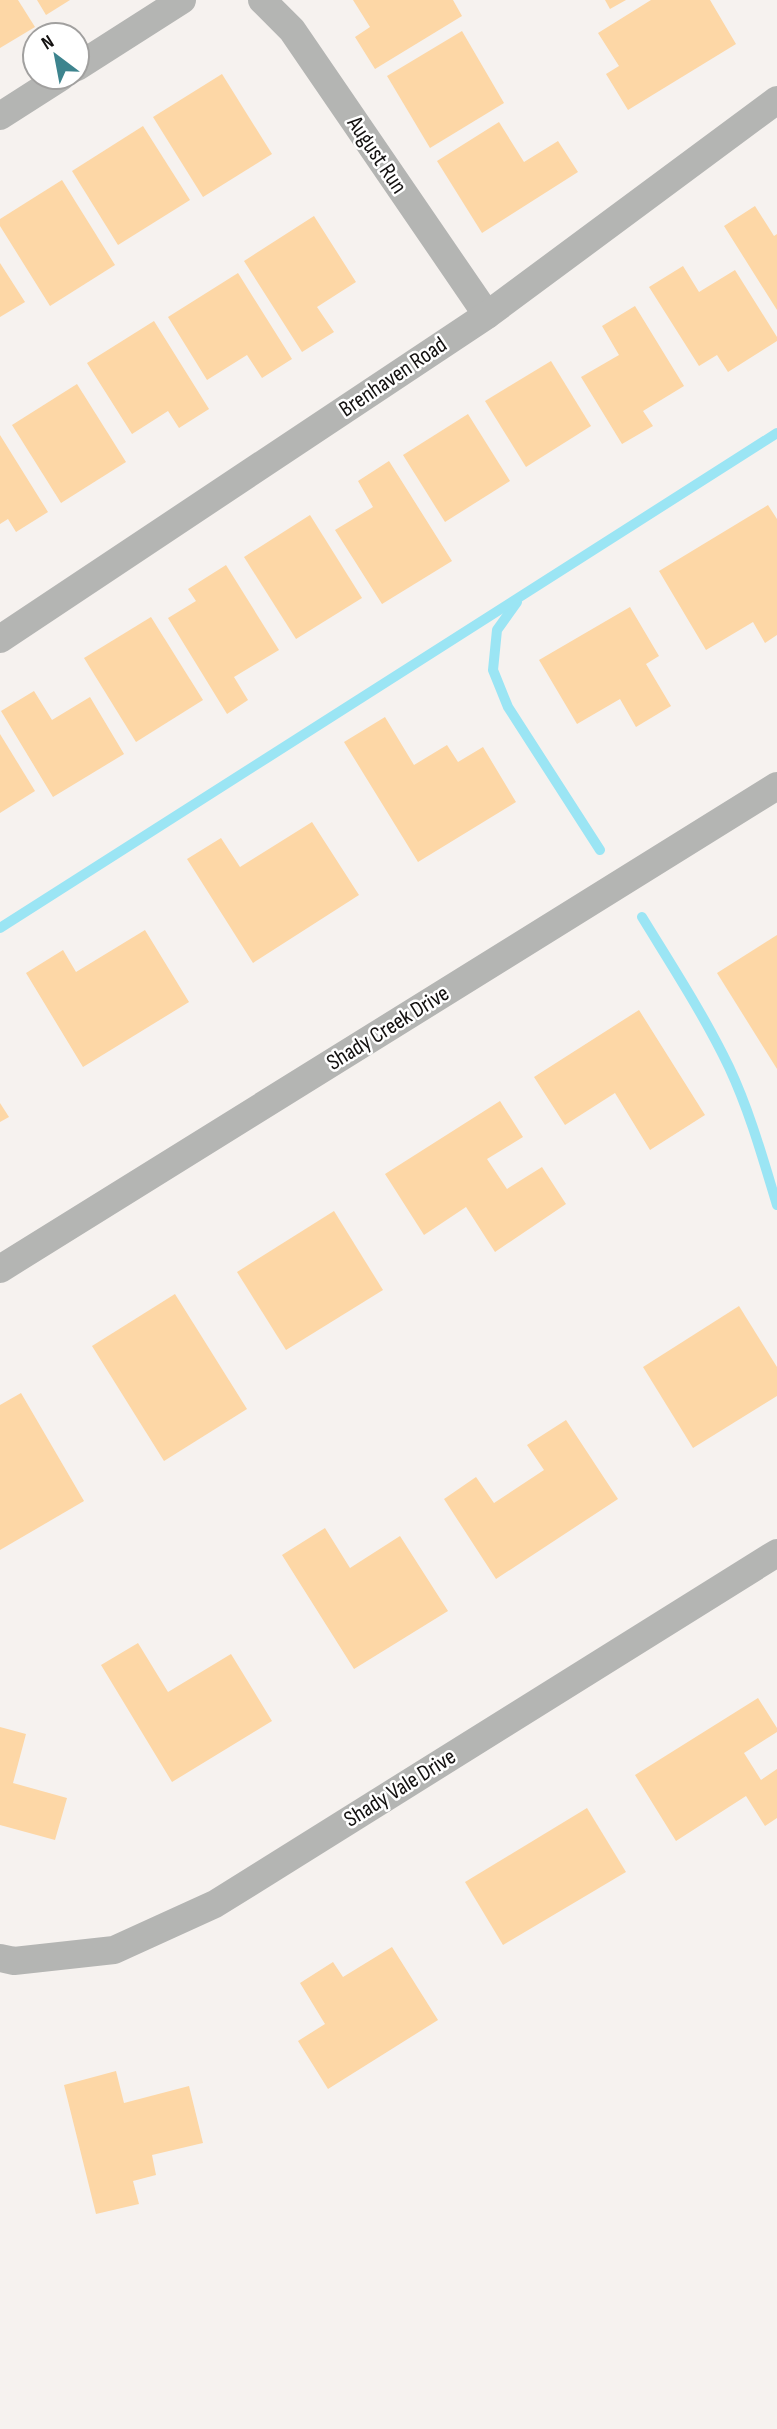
<svg xmlns="http://www.w3.org/2000/svg" width="777" height="2429" viewBox="0 0 777 2429" font-family="'Sofia Sans Condensed',sans-serif">
	<style>
		.lines { fill: none; stroke-linecap: round; stroke-linejoin: round }
		.stream { stroke: #9be5f4; stroke-width: 10 }
		.building { fill: #fdd7a6 }
		.minor { stroke: #b4b5b3; stroke-width: 28 }
		.labels { text-anchor: middle; dominant-baseline: central; stroke-width: 5; stroke-linejoin: round; paint-order: stroke }
		.street-label { font-size: 23px; fill: #131110; stroke: #fff }
	</style>
	<rect width="100%" height="100%" fill="#f6f2ef"/>
	<g class="lines">
		<g class="stream">
			<polyline points="517,602 497,630 493,670 508,707 600,850"/>
			<path d="M 642,917 C 672,966 704,1015 729,1067 C 750,1112 763,1159 777,1205"/>
			<polyline points="0,928 777,433"/>
		</g>
	</g>
	<g class="building">
		<polygon points="0,0 18,0 35,27 0,48"/>
		<polygon points="37,0 70,0 46,15"/>
		<polygon points="353,0 453,0 462,16 375,69 355,37 370,27"/>
		<polygon points="605,0 626,0 610,9"/>
		<polygon points="651,0 710,0 736,44 628,110 606,74 619,66 598,33"/>
		<polygon points="462,31 504,103 430,148 387,76"/>
		<polygon points="222,74 272,154 203,197 153,117"/>
		<polygon points="499,122 524,162 558,141 578,172 482,233 437,161"/>
		<polygon points="143,126 190,200 118,245 72,171"/>
		<polygon points="62,180 115,265 50,306 0,226 0,219"/>
		<polygon points="755,206 774,236 777,234 777,310 724,226"/>
		<polygon points="314,216 356,282 317,307 334,332 302,352 244,261"/>
		<polygon points="0,263 25,302 0,317"/>
		<polygon points="683,266 699,292 735,270 777,337 777,341 728,372 717,355 699,366 649,287"/>
		<polygon points="238,273 292,359 262,378 247,355 207,380 168,317"/>
		<polygon points="635,306 684,386 643,411 653,426 622,444 581,377 619,355 602,326"/>
		<polygon points="154,321 209,409 179,428 168,411 132,434 87,363"/>
		<polygon points="551,361 591,426 526,467 485,401"/>
		<polygon points="77,384 126,462 61,503 12,425"/>
		<polygon points="468,414 510,481 445,522 403,455"/>
		<polygon points="0,435 48,512 16,532 8,519 0,524"/>
		<polygon points="389,461 452,561 382,604 335,530 373,507 358,481"/>
		<polygon points="768,505 777,519 777,635 765,643 753,622 706,650 659,571"/>
		<polygon points="310,515 362,598 296,639 244,557"/>
		<polygon points="226,565 279,650 234,677 248,700 227,714 168,618 196,601 188,589"/>
		<polygon points="630,607 659,656 646,664 671,706 636,727 620,699 577,724 539,660"/>
		<polygon points="151,617 203,700 136,742 84,658"/>
		<polygon points="34,691 52,720 90,697 124,754 53,797 1,711"/>
		<polygon points="385,717 414,765 447,745 458,762 483,747 516,802 418,862 344,742"/>
		<polygon points="0,734 35,791 0,813"/>
		<polygon points="312,822 359,895 253,963 187,859 221,838 240,867"/>
		<polygon points="145,930 189,1002 83,1067 26,973 63,950 76,972"/>
		<polygon points="777,935 777,1069 717,973"/>
		<polygon points="639,1010 705,1115 650,1150 615,1093 565,1125 534,1077"/>
		<polygon points="500,1101 523,1137 487,1159 507,1189 542,1167 566,1204 495,1252 466,1207 424,1235 385,1174"/>
		<polygon points="0,1103 9,1117 0,1122"/>
		<polygon points="334,1211 383,1290 286,1350 237,1272"/>
		<polygon points="175,1294 247,1409 164,1461 92,1346"/>
		<polygon points="739,1306 777,1367 777,1396 693,1448 643,1367"/>
		<polygon points="21,1393 84,1501 0,1550 0,1405"/>
		<polygon points="566,1420 618,1499 496,1579 444,1499 476,1477 494,1503 544,1470 527,1445"/>
		<polygon points="325,1528 350,1568 400,1536 448,1611 354,1669 282,1555"/>
		<polygon points="138,1643 168,1692 231,1654 272,1721 172,1782 101,1665"/>
		<polygon points="758,1698 777,1728 777,1732 744,1753 761,1780 777,1769 777,1818 765,1826 746,1796 676,1841 635,1775"/>
		<polygon points="0,1727 26,1734 13,1783 67,1798 55,1840 0,1825"/>
		<polygon points="587,1808 626,1872 503,1945 465,1882"/>
		<polygon points="392,1947 438,2020 328,2089 298,2041 325,2024 300,1983 333,1962 343,1977"/>
		<polygon points="116,2071 124,2103 189,2086 203,2143 152,2155 156,2175 133,2181 139,2204 96,2214 64,2085"/>
	</g>
	<g class="lines">
		<g class="minor">
			<polyline points="262,0 292,30 487,315"/>
			<polyline points="77,67 182,0"/>
			<polyline points="0,116 61,77"/>
			<polyline points="0,639 487,315 777,100"/>
			<polyline points="0,1269 777,786"/>
			<polyline points="0,1958 14,1961 114,1950 215,1904 777,1553"/>
		</g>
	</g>
	<g class="labels">
		<g class="street-label">
			<text transform="translate(377 155) rotate(56)">August Run</text>
			<text transform="translate(393 377) rotate(-34)">Brenhaven Road</text>
			<text transform="translate(388 1028) rotate(-32)">Shady Creek Drive</text>
			<text transform="translate(400 1788) rotate(-32)">Shady Vale Drive</text>
		</g>
	</g>
	<g transform="translate(56 56) rotate(328)"><circle r="33" fill="#ffffff" stroke="#a1a09f" stroke-width="2"/>
	<path d="M0-5L12 26L0 18L-12 26Z" fill="#3d848e"/>
	<text y="-10" font-size="19" font-weight="bold" text-anchor="middle" fill="#131110">N</text>
	</g>
</svg>
